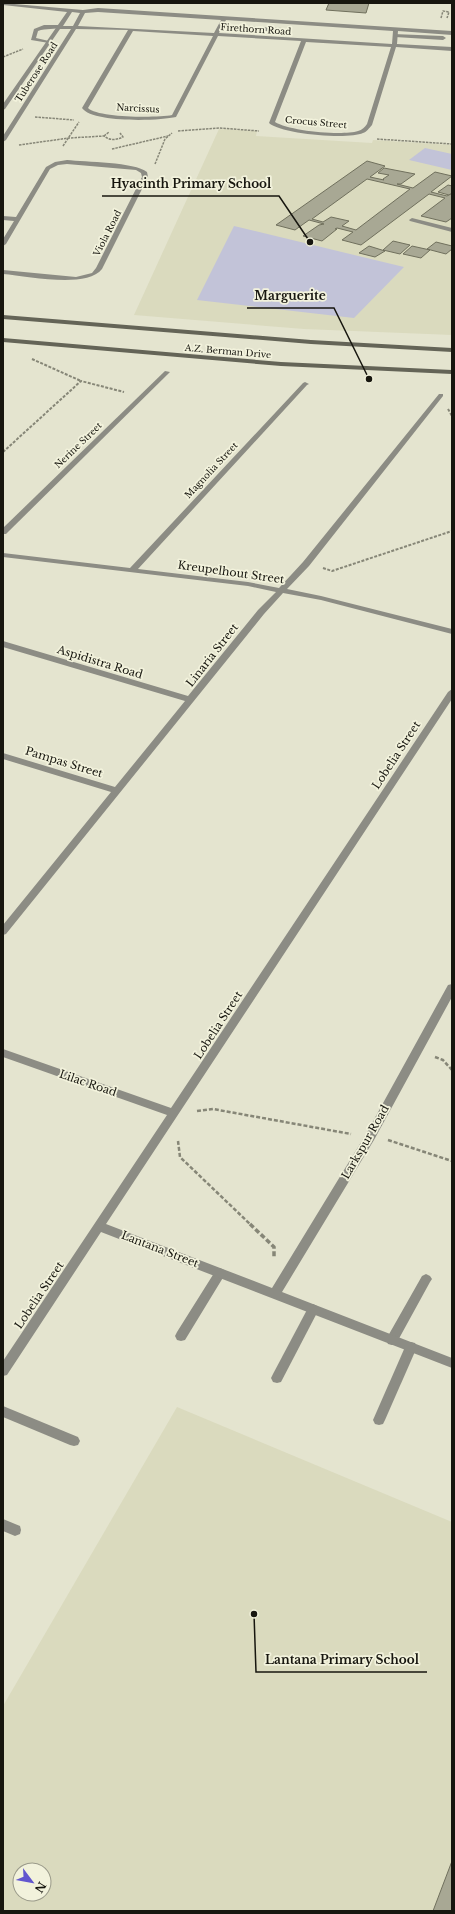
<svg xmlns="http://www.w3.org/2000/svg" width="455" height="1914" viewBox="0 0 455 1914" font-family="'Libre Baskerville',serif">
	<style>
		.built { fill: #dadabe; fill-rule: evenodd }
		.green { fill: #c2c3d8 }
		.building { fill: #a8a894; stroke: #70705d; fill-rule: evenodd }
		.lines { fill: none; stroke-linecap: round; stroke-linejoin: round }
		.path-far3 { stroke: #868677; stroke-width: 1.5; stroke-dasharray: 2.5 1; stroke-linecap: butt }
		.path-far2 { stroke: #868677; stroke-width: 2; stroke-dasharray: 3 1.5; stroke-linecap: butt }
		.path-far1 { stroke: #868677; stroke-width: 2.5; stroke-dasharray: 4 2; stroke-linecap: butt }
		.path { stroke: #868677; stroke-width: 3.5; stroke-dasharray: 5 2.5; stroke-linecap: butt }
		.service { fill: #8c8c84; fill-rule: evenodd }
		.minor { fill: #8c8c84; fill-rule: evenodd }
		.secondary { fill: #646457; fill-rule: evenodd }
		.labels { text-anchor: middle; dominant-baseline: central; stroke-width: 3.5; stroke-linejoin: round; paint-order: stroke }
		.far-street-label { font-size: 9px; fill: #17160f; stroke: #f2f2dc }
		.street-label { font-size: 11px; fill: #17160f; stroke: #f2f2dc }
		.leader { fill: none; stroke: #17160f; stroke-width: 1.5 }
		.callout-dot { fill: #17160f; stroke: #f2f2dc; stroke-width: 1.5 }
		.callout-label { font-size: 12px; text-anchor: middle; font-weight: bold; fill: #17160f; stroke: #f2f2dc; stroke-width: 3.5; stroke-linejoin: round; paint-order: stroke }
	</style>
	<rect width="100%" height="100%" fill="#e4e4cf"/>
	<g class="built">
		<polygon points="219,129 257,131 256,136 372,143 373,140 452,145 452,335 304,329 134,315"/>
		<path d="M 177,1407 L 452,1522 L 452,1911 L 3,1911 L 3,1706 ZM 20,1870 L 44,1870 L 44,1894 L 20,1894 Z"/>
	</g>
	<g class="green">
		<polygon points="425,148 452,154 452,170 409,160"/>
		<polygon points="234,226 404,267 354,318 197,300"/>
	</g>
	<g class="building">
		<polygon points="329,3 369,3 366,13 326,10"/>
		<path d="M 367,161 L 385,166 L 370,177 L 384,180 L 383,179 L 389,175 L 378,173 L 384,168 L 415,174 L 401,184 L 397,184 L 413,188 L 435,172 L 452,176 L 431,192 L 447,196 L 452,193 L 452,218 L 446,222 L 421,216 L 445,198 L 429,194 L 361,245 L 342,240 L 353,232 L 337,228 L 335,229 L 337,229 L 322,241 L 303,236 L 319,225 L 324,224 L 309,220 L 295,230 L 276,225 ZM 367,179 L 410,189 L 356,230 L 342,226 L 349,221 L 331,217 L 323,222 L 312,219 Z"/>
		<polygon points="448,185 452,186 452,193 449,195 438,192"/>
		<polygon points="393,241 410,245 400,254 383,250"/>
		<polygon points="436,242 452,246 452,249 446,254 427,249"/>
		<polygon points="369,246 385,251 375,257 359,253"/>
		<polygon points="412,246 430,250 421,258 403,254"/>
		<polygon points="452,1861 452,1911 433,1911"/>
	</g>
	<g class="lines">
		<g class="path-far3">
			<polyline points="441,18 443,11 449,12 447,18"/>
			<polyline points="3,57 23,49"/>
			<polyline points="35,117 74,120"/>
			<polyline points="178,131 219,128 259,131"/>
			<polyline points="104,136 109,132"/>
			<polyline points="377,139 452,144"/>
			<path d="M 19,145 L 69,138 L 104,136 C 110,141 116,140 123,137 L 120,133"/>
			<polyline points="63,146 79,122"/>
			<polyline points="112,149 168,136"/>
			<polyline points="155,164 165,139 172,133"/>
		</g>
		<g class="path-far2">
			<polyline points="32,359 81,381"/>
			<polyline points="448,409 452,416"/>
			<polyline points="3,452 81,381 124,392"/>
			<polyline points="323,568 332,571 452,531"/>
		</g>
		<g class="path-far1">
			<polyline points="435,1057 443,1060 452,1070"/>
			<polyline points="197,1111 213,1109 351,1134"/>
			<polyline points="388,1140 452,1161"/>
			<polyline points="178,1141 180,1157 251,1225"/>
		</g>
		<polyline class="path" points="250,1224 274,1247 274,1257"/>
		<g class="service">
			<path d="M 44,25 L 59,25 L 62,27 C 55,30 46,28 38,31 L 36,38 L 49,41 L 49,43 L 31,40 L 34,29 Z"/>
			<polygon points="219,25 282,28 285,30 282,32 221,28"/>
			<polygon points="393,34 443,36 446,38 443,40 395,37"/>
			<polygon points="412,218 452,228 452,232 410,221 409,220"/>
			<polygon points="220,1268 224,1270 226,1273 224,1276 185,1340 181,1341 177,1340 175,1336 177,1332 216,1270"/>
			<polygon points="426,1274 430,1276 432,1279 430,1282 396,1344 392,1345 388,1344 386,1340 388,1336 422,1276"/>
			<polygon points="313,1304 317,1306 319,1309 281,1382 277,1383 273,1382 271,1378 273,1374 309,1306"/>
			<polygon points="411,1342 415,1343 417,1347 385,1420 383,1424 379,1425 375,1424 373,1420 405,1347 407,1343"/>
			<polygon points="3,1406 78,1437 80,1441 78,1445 74,1446 70,1445 3,1417"/>
			<polygon points="3,1519 20,1526 21,1530 20,1534 15,1536 3,1531"/>
		</g>
		<g class="minor">
			<path d="M 3,3 L 83,10 L 98,8 L 452,31 L 452,35 L 398,31 L 397,44 L 452,47 L 452,51 L 396,47 L 372,125 C 369,128 367,132 363,133 C 348,140 281,134 269,123 L 301,41 L 218,36 L 176,117 C 159,121 92,123 82,108 L 128,30 L 76,29 L 6,140 L 3,142 L 3,136 L 71,29 L 60,29 L 5,109 L 3,110 L 3,104 L 67,12 L 3,5 ZM 72,12 L 80,13 L 73,26 L 63,26 ZM 98,12 L 221,20 L 214,33 L 78,26 L 85,13 ZM 226,20 L 393,31 L 392,44 L 219,33 ZM 133,31 L 213,36 L 172,115 C 157,118 98,118 88,108 ZM 306,42 L 391,47 L 367,124 C 365,127 362,130 358,131 C 342,136 289,131 275,122 Z"/>
			<path d="M 67,160 C 85,162 135,162 147,172 L 148,177 L 102,269 C 86,289 28,276 3,274 L 3,270 L 76,277 L 92,273 L 96,268 L 142,177 L 141,173 L 136,170 L 67,164 L 58,165 L 50,169 L 6,244 L 3,246 L 3,239 L 14,221 L 3,220 L 3,216 L 16,217 L 46,167 L 55,162 Z"/>
			<polygon points="165,371 170,372 6,534 3,534 3,528"/>
			<polygon points="305,382 309,384 307,385 138,569 248,582 279,588 303,562 439,394 443,394 443,396 309,566 287,589 321,596 452,629 452,634 321,600 283,593 264,614 6,934 3,935 3,925 111,792 3,759 3,753 115,787 185,701 3,647 3,641 188,696 258,610 276,592 248,586 3,557 3,553 130,568 303,383"/>
			<polygon points="452,689 452,699 106,1224 272,1288 366,1134 448,985 452,984 452,997 374,1140 282,1292 452,1358 452,1368 101,1232 7,1375 3,1376 3,1361 167,1115 3,1057 3,1049 171,1108 448,692"/>
		</g>
		<g class="secondary">
			<polygon points="3,315 311,340 452,348 452,352 311,344 3,319"/>
			<polygon points="3,338 281,362 452,370 452,374 281,366 3,342"/>
		</g>
	</g>
	<g class="labels">
		<g class="far-street-label">
			<text transform="translate(256 29) rotate(4)">Firethorn Road</text>
			<text transform="translate(36 72) rotate(-57)">Tuberose Road</text>
			<text transform="translate(138 108) rotate(3)">Narcissus</text>
			<text transform="translate(316 122) rotate(5)">Crocus Street</text>
			<text transform="translate(107 233) rotate(-63)">Viola Road</text>
			<text transform="translate(228 351) rotate(5)">A.Z. Berman Drive</text>
			<text transform="translate(78 445) rotate(-44)">Nerine Street</text>
			<text transform="translate(211 470) rotate(-47)">Magnolia Street</text>
		</g>
		<g class="street-label">
			<text transform="translate(231 572) rotate(8)">Kreupelhout Street</text>
			<text transform="translate(212 655) rotate(-52)">Linaria Street</text>
			<text transform="translate(100 662) rotate(17)">Aspidistra Road</text>
			<text transform="translate(396 755) rotate(-57)">Lobelia Street</text>
			<text transform="translate(64 762) rotate(17)">Pampas Street</text>
			<text transform="translate(218 1025) rotate(-57)">Lobelia Street</text>
			<text transform="translate(88 1083) rotate(19)">Lilac Road</text>
			<text transform="translate(365 1142) rotate(-60)">Larkspur Road</text>
			<text transform="translate(160 1249) rotate(21)">Lantana Street</text>
			<text transform="translate(39 1295) rotate(-56)">Lobelia Street</text>
		</g>
	</g>
	<path class="leader" d="M310 242L279 196H102M369 379L334 308H247M254 1614L256 1672H427"/>
	<g class="callout-dot">
		<circle cx="310" cy="242" r="4"/>
		<circle cx="369" cy="379" r="4"/>
		<circle cx="254" cy="1614" r="4"/>
	</g>
	<g class="callout-label">
		<text x="191" y="188">Hyacinth Primary School</text>
		<text x="290" y="300">Marguerite</text>
		<text x="342" y="1664">Lantana Primary School</text>
	</g>
	<rect width="455" height="1914" fill="none" stroke="#17160f" stroke-width="8"/>
	<g transform="translate(32 1882) rotate(122)"><circle r="19" fill="#f2f2dc" stroke="#9a9a8a"/>
	<path d="M0-3L7 15L0 10L-7 15Z" fill="#6256cf"/>
	<text y="-6" font-size="11" font-weight="bold" text-anchor="middle" fill="#17160f">N</text>
	</g>
</svg>
